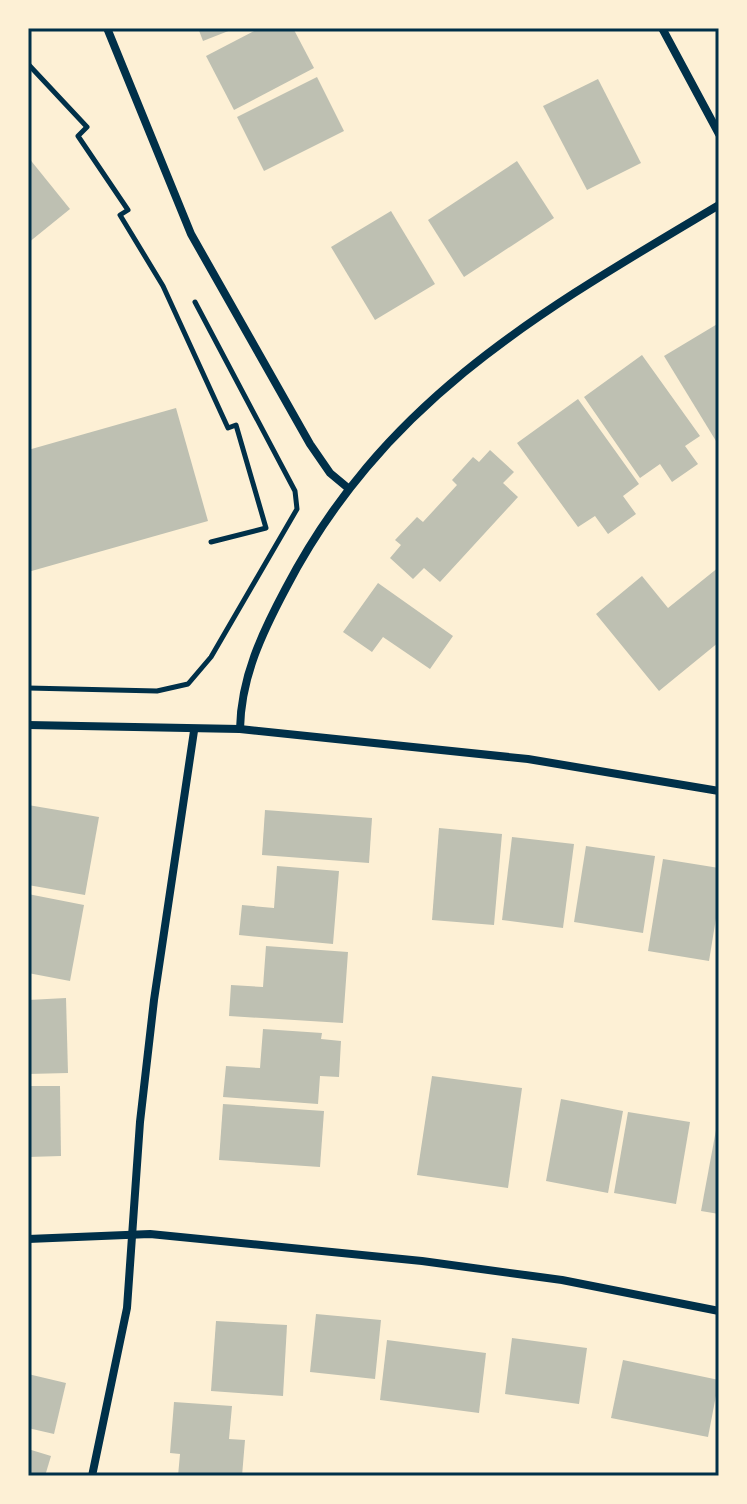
<svg xmlns="http://www.w3.org/2000/svg" width="747" height="1504" viewBox="0 0 747 1504" font-family="Jost,sans-serif">
	<style>
		.building { fill: #bec0b2 }
		.lines { fill: none; stroke-linecap: round; stroke-linejoin: round }
		.path { stroke: #003049; stroke-width: 5 }
		.minor { stroke: #003049; stroke-width: 8 }
		.neatline { fill: none; stroke: #003049; stroke-width: 3 }
	</style>
	<rect width="100%" height="100%" fill="#fdf0d5"/>
	<g class="building">
		<polygon points="198,28 236,28 203,41"/>
		<polygon points="260,28 293,28 314,68 234,110 206,56"/>
		<polygon points="317,77 344,131 264,171 237,117"/>
		<polygon points="598,79 641,163 587,190 543,106"/>
		<polygon points="28,157 70,209 28,243"/>
		<polygon points="517,161 554,218 464,277 428,220"/>
		<polygon points="391,211 435,284 375,320 331,247"/>
		<polygon points="719,323 719,439 716,441 664,356"/>
		<polygon points="642,355 700,436 685,446 698,464 672,482 660,464 640,478 584,397"/>
		<polygon points="578,399 639,484 623,496 636,514 608,534 595,516 578,527 517,443"/>
		<polygon points="176,408 208,521 28,572 28,450"/>
		<polygon points="490,450 514,472 503,483 518,497 440,582 424,568 413,579 390,558 401,545 395,540 417,517 423,522 457,485 452,480 473,457 479,462"/>
		<polygon points="719,567 719,642 659,691 596,614 642,576 668,608"/>
		<polygon points="378,583 453,636 430,669 383,637 372,652 343,632"/>
		<polygon points="28,805 99,817 85,895 28,885"/>
		<polygon points="265,810 372,818 369,863 262,855"/>
		<polygon points="439,828 502,834 494,925 432,920"/>
		<polygon points="512,837 574,844 563,928 502,920"/>
		<polygon points="586,846 655,856 643,933 574,922"/>
		<polygon points="663,859 719,868 719,900 709,961 648,951"/>
		<polygon points="277,866 339,871 333,944 239,935 242,905 274,908"/>
		<polygon points="28,894 84,905 70,981 28,973"/>
		<polygon points="266,946 348,952 343,1023 229,1016 231,985 263,987"/>
		<polygon points="66,998 68,1073 28,1074 28,1000"/>
		<polygon points="263,1029 322,1033 321,1039 341,1041 339,1077 320,1076 318,1104 223,1097 226,1066 260,1068"/>
		<polygon points="432,1076 522,1088 508,1188 417,1175"/>
		<polygon points="28,1086 60,1086 61,1156 28,1157"/>
		<polygon points="561,1099 623,1111 608,1193 546,1181"/>
		<polygon points="223,1104 324,1111 320,1167 219,1160"/>
		<polygon points="628,1112 690,1122 676,1204 614,1193"/>
		<polygon points="716,1130 719,1130 719,1214 701,1211"/>
		<polygon points="316,1314 381,1320 375,1379 310,1372"/>
		<polygon points="216,1321 287,1325 283,1396 211,1391"/>
		<polygon points="512,1338 587,1348 579,1404 505,1394"/>
		<polygon points="387,1340 486,1353 479,1413 380,1400"/>
		<polygon points="623,1360 719,1380 708,1437 611,1418"/>
		<polygon points="28,1374 66,1383 54,1434 28,1428"/>
		<polygon points="174,1402 232,1406 229,1439 245,1440 242,1476 178,1476 180,1454 170,1453"/>
		<polygon points="28,1449 51,1456 45,1476 28,1476"/>
	</g>
	<g class="lines">
		<g class="path">
			<polyline points="28,64 87,127 78,136 128,210 120,215 163,286 228,428 236,425 266,528 211,542"/>
			<polyline points="28,688 157,691 188,684 211,657 297,509 295,491 195,302"/>
		</g>
		<g class="minor">
			<polyline points="107,28 191,234 310,444 330,473 348,488"/>
			<polyline points="662,28 719,134"/>
			<polyline points="28,725 240,729 528,759 719,791"/>
			<path d="M 240,729 C 241,677 262,633 286,588 C 385,398 543,310 719,205"/>
			<polyline points="28,1239 150,1234 422,1261 562,1280 719,1311"/>
			<polyline points="92,1476 127,1308 140,1122 154,1000 194,731"/>
		</g>
	</g>
	<rect width="747" height="1504" fill="none" stroke="#fdf0d5" stroke-width="60"/>
	<rect x="30" y="30" width="687" height="1444" class="neatline"/>
</svg>
